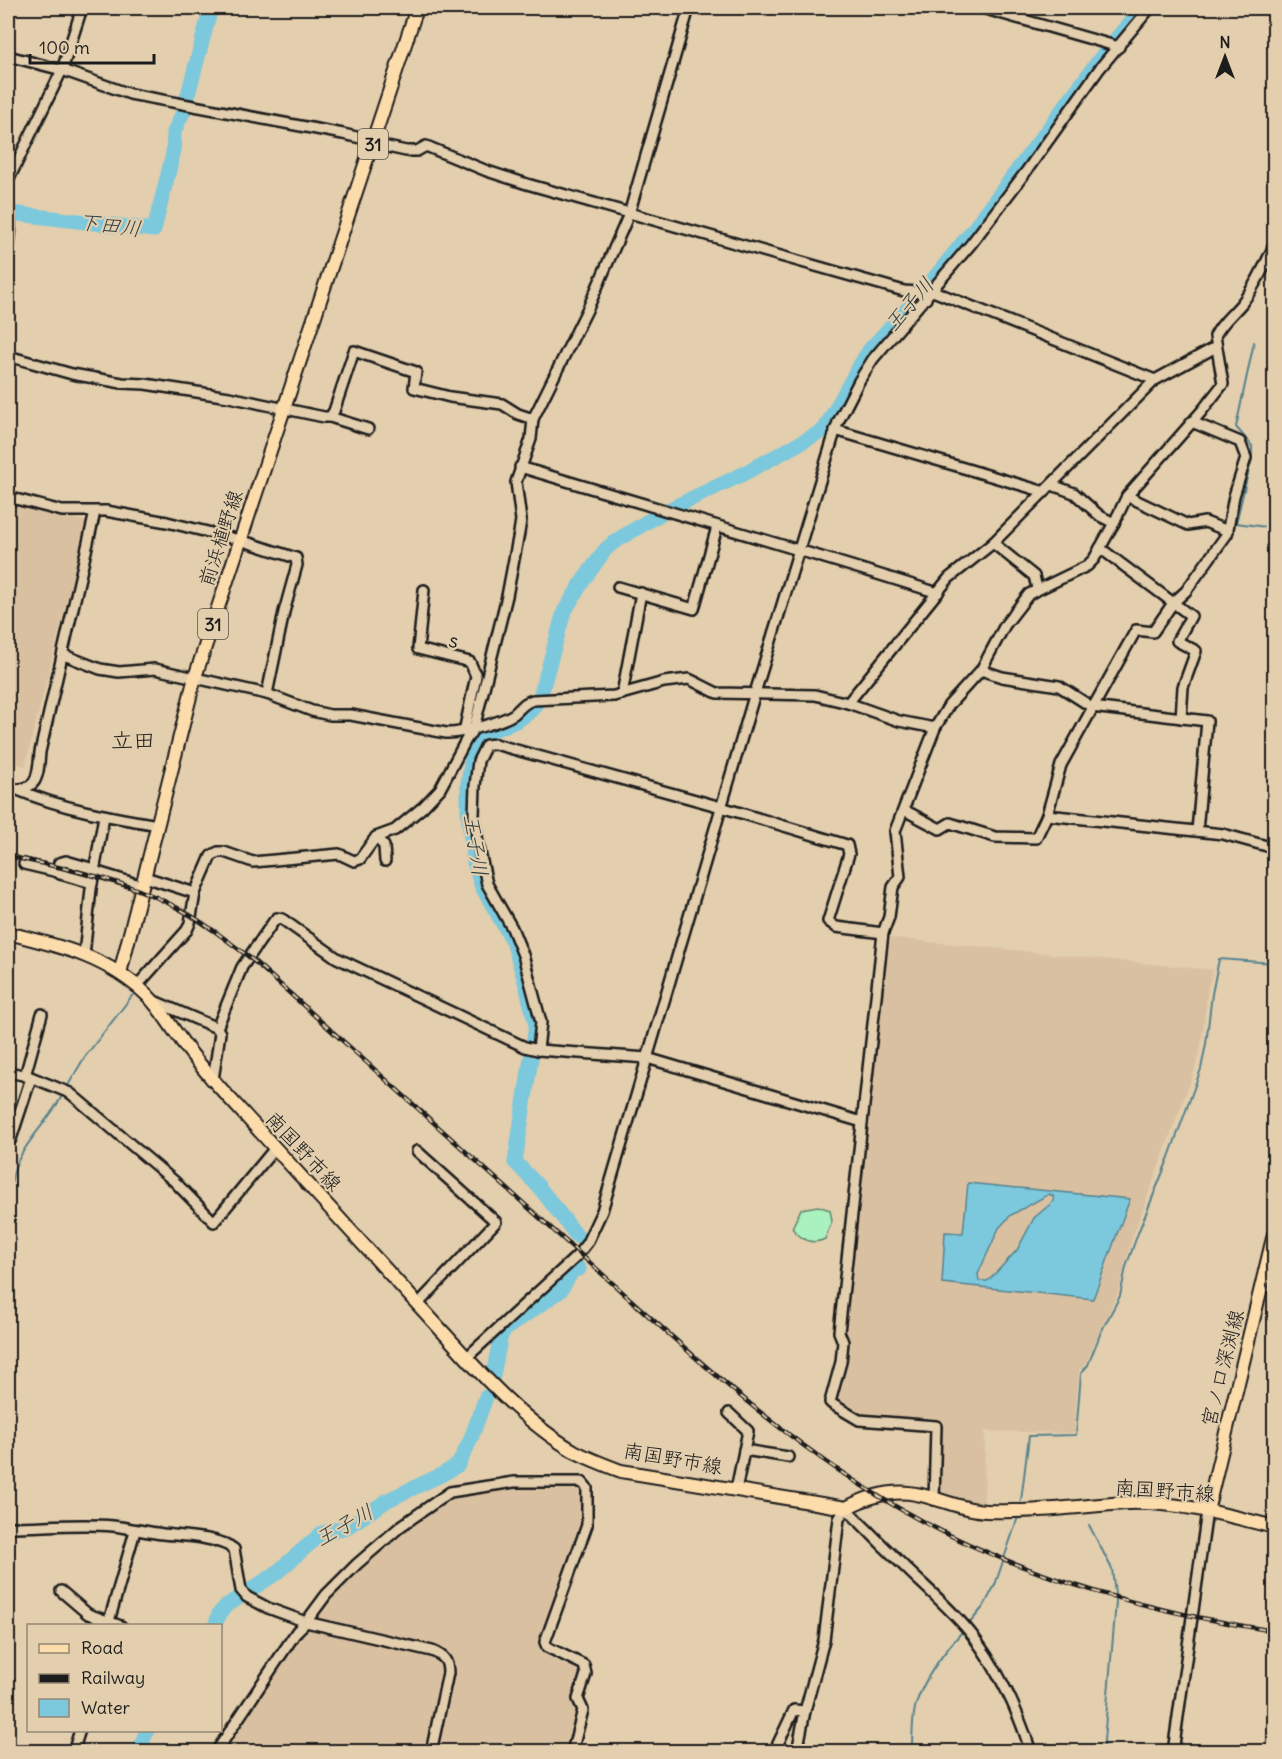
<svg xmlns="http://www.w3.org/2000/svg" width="1282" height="1759" viewBox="0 0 1282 1759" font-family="Delius,'Klee One',sans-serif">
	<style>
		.built { fill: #d9c0a1 }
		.green { fill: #a9f1bf; stroke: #62866e; stroke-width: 1.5 }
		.water { fill: #7cc8dc; stroke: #56838f; stroke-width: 1.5; fill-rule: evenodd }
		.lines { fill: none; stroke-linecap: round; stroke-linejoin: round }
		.stream { stroke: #56838f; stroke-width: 2 }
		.river { stroke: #7cc8dc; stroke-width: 15 }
		.minor-casing { stroke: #1c1c1c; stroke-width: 14 }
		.major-casing { stroke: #1c1c1c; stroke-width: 16 }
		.minor { stroke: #e3cead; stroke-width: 9 }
		.major { stroke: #fddcac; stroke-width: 12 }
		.rail-casing { stroke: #1c1c1c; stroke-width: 4.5 }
		.rail { stroke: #e3cead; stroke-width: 2; stroke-dasharray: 7; stroke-linecap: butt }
		.labels { text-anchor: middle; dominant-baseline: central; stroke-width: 4.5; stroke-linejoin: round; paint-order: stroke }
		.shield { fill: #e3cead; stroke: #585148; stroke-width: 1.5 }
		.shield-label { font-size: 18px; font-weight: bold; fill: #1c1c1c }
		.street-label { font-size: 20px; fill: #1c1c1c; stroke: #e3cead }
		.water-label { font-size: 21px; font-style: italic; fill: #2f3e42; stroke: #e3cead }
		.quarter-label { font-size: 22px; fill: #1c1c1c; stroke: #e3cead }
	</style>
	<rect width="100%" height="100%" fill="#e3cead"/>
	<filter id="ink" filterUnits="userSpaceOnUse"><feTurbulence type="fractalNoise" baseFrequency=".0167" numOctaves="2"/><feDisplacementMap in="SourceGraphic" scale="12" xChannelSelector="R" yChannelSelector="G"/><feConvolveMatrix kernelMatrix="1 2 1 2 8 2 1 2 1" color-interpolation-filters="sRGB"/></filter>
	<g filter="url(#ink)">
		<g class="built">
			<polygon points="8,501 62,514 87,522 25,766 8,761"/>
			<polygon points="890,938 1213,970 1208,988 1201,1046 1195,1069 1132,1238 1118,1293 1085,1365 1079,1370 1074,1433 985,1431 984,1503 969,1502 939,1493 940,1422 858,1414 835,1400 847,1344 844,1333 885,940"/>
			<polygon points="518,1487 570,1487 581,1490 583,1524 541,1649 580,1669 582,1674 573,1699 580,1710 569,1751 222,1752 315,1617 354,1574 405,1530 451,1495"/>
		</g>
		<path class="green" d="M 818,1206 L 830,1210 L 832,1221 L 825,1239 C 811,1246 801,1239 792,1228 L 801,1209 Z"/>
		<path class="water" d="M 968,1183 L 1130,1199 L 1093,1299 L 942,1283 L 945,1232 L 963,1233 ZM 1049,1194 L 1053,1196 L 1054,1201 L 1034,1218 L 1017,1250 L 991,1278 L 987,1281 L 979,1281 L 978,1274 L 999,1228 L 1011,1215 Z"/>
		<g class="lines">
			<g class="stream">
				<polyline points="1254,342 1236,427 1252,446 1252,457 1236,523 1274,528"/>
				<polyline points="472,739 480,735"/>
				<polyline points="445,788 461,762 465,751"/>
				<path d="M 381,840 C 406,831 426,814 442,793"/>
				<polyline points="235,861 253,866 334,859 345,862"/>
				<polyline points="207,875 217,858 227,857"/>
				<polyline points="67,1087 84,1058 135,992"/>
				<path d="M 8,1200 C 11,1185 13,1168 21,1155 C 33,1133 52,1116 63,1094"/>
				<polyline points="1021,1501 1029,1436 1076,1435 1081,1373 1088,1365 1101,1332 1120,1296 1126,1267 1138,1233 1169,1157 1201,1069 1206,1044 1212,994 1219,959 1274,963"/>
				<polyline points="1089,1525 1112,1569 1116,1602 1103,1752"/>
				<polyline points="969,1624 984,1606 995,1585 1018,1517"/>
				<path d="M 912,1752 C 912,1737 912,1718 916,1704 C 924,1678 944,1652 962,1632"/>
			</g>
			<g class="river">
				<polyline points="1116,39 1142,8"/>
				<polyline points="186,102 211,8"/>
				<polyline points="10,213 154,230 173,154 174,132 185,108"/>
				<polyline points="672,508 743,474 824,430 857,370 870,349 923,292 973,230 1108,48"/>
				<polyline points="540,697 564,612 583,581 605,550 614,542 663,512"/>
				<path d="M 533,1046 L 536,1025 L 525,981 L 513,941 L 482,887 L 474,862 L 468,811 L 468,784 L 473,750 L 480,735 C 498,727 524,722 536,705"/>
				<polyline points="532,1052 515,1162 539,1187 577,1236"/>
				<polyline points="492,1380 501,1335 505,1329 560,1291 574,1268 579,1269"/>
				<polyline points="215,1626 219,1614 226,1606 275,1574 322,1533 347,1527 388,1500 441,1475 458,1465 470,1441 486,1397"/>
				<polyline points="139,1752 147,1730"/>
			</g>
			<defs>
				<g id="minor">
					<polyline points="982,8 1119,47"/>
					<polyline points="8,56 62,70 130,94 343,134 374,141 378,145 406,151 417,151 426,146 487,171 527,184 904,291 918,292 926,299"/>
					<polyline points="8,181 62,70 82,8"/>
					<path d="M 8,215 C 12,228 10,238 8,252"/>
					<polyline points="933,291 1155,380"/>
					<polyline points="8,356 72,374 122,383 145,384 229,397 324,417 330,417 334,411 354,351 416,372 414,388 450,397 502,404 518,414 533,419"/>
					<polyline points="330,417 368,429"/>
					<polyline points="835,430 1045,492"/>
					<path d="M 520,467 C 659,509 799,549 938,593"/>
					<polyline points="1052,485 1074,493 1100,516 1114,523"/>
					<polyline points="1127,496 1188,525 1205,522 1228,531"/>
					<polyline points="8,497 62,511 106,511 167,522 240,540 296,558 297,565 284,612 267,694"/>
					<polyline points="993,543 1034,576 1037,588"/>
					<polyline points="1100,548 1191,616 1177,641 1196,651 1183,687 1181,718"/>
					<polyline points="618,587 694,609 717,527"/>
					<polyline points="424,590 418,649 470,662 476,676 464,732"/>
					<path d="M 64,655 L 100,669 L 119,672 L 155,669 L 267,694 L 312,711 L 330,715 L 351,715 L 446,733 C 460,734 502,722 514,714 C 521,708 524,702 533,700 L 614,696 L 664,682 L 689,679 L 717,693 L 815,695 L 848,703 L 899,721 L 935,728"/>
					<polyline points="981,670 1002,677 1059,686 1092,707 1207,721 1197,831"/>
					<polyline points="622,694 641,593"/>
					<polyline points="848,703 949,578 993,543 1155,380 1216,347"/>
					<path d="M 8,789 C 38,792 38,777 40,752 L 95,512"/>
					<path d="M 18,790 C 63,809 111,817 158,825"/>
					<polyline points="904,810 940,829 950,823 995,837 1036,838 1047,815 1061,765 1136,630 1153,632 1173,603 1186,591 1227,534 1234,496 1246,458 1240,442 1192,422"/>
					<polyline points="1047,815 1223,834 1274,848"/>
					<polyline points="376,837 384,846 385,861"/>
					<polyline points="24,864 58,872"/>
					<polyline points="94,871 143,886"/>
					<polyline points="145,877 195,893 211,856 218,852 224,852 253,862 339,854 354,861 360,859 376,837 395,830 423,807 440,789 466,740 474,728 507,596 519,533 521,520 516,482 531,439 533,419 589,306 629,214 689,8"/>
					<polyline points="92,883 60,874 57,870 59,863 66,861 94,869"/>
					<polyline points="84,955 91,889 104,816"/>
					<polyline points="136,987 187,930 190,923 195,893"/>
					<polyline points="154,1001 217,1028 220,1033 213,1080"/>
					<polyline points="217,1028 242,967 274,921 277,918 282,919 337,958 525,1047 538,1050 647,1058 862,1122"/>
					<polyline points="538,1050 541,1022 523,955 512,928 487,884 478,843 474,815 475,786 478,761 486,745 495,744 721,807 847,845 849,854 828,921 836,927 883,933"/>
					<polyline points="8,1072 28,1076 70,1093 174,1181 214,1222 275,1148"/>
					<polyline points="25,1076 42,1014"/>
					<polyline points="11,1139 31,1078"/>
					<polyline points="417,1151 496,1222 418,1304"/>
					<polyline points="466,1358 576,1257 587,1243 602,1211 755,693 838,422 859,381 873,359 971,244 1025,173 1100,68 1150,8"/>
					<polyline points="729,1413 748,1431 736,1490"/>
					<polyline points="744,1450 788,1457"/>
					<path d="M 934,1500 L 936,1426 L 859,1420 L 832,1404 L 830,1402 L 841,1362 L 843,1342 L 839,1332 L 883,933 L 889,917 L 893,887 L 900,877 L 895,831 L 935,728 L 949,705 L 981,670 L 1005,625 L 1029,594 L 1087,566 L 1094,559 L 1114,523 L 1127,496 L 1201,412 L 1223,384 L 1215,336 C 1221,323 1233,314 1242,303 C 1256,285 1265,266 1274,245"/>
					<path d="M 8,1527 C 42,1527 78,1523 113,1526 C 130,1528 146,1532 163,1534 C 183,1536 218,1537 234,1549 L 241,1590 L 247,1597 L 268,1608 L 306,1622 L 432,1651 C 444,1656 448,1660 448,1673 L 431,1752"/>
					<polyline points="61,1591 88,1614 121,1626"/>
					<polyline points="109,1621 135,1531"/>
					<polyline points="73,1752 80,1730"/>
					<polyline points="216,1752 297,1631 306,1622 326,1595 357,1564 401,1526 450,1492 514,1482 582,1482 587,1488 587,1525 545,1642 547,1647 584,1665 586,1674 578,1699 583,1710 572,1752"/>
					<polyline points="774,1752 794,1710 805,1711"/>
					<path d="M 797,1752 L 805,1711 L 824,1640 L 839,1519 L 846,1508 C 867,1530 889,1552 911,1573 C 933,1594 955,1613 973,1636 C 999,1671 1018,1710 1031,1752"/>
					<polyline points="1173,1752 1207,1511"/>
				</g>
				<g id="major">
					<path d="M 8,933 C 60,946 108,957 148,996 C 160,1008 169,1024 179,1037 C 189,1052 201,1066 213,1080 L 475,1367 C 504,1398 537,1430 574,1451 C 589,1459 605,1465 621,1471 L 846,1508 C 867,1497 891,1489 916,1494 C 940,1498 961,1510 986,1511 C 1033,1513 1080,1506 1127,1503 C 1176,1501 1227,1515 1274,1527"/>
					<polyline points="120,973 195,677 417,8"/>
					<polyline points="1207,1511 1274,1234"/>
				</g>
			</defs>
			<use href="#minor" class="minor-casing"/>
			<use href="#major" class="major-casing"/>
			<use href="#minor" class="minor"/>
			<use href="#major" class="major"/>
			<defs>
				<path id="rail" d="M 8,856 C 62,868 120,878 170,904 C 200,919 227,940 254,961 C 365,1061 477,1162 589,1262 C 692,1355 794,1452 918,1519 C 1029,1579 1151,1612 1274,1631"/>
			</defs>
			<use href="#rail" class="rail-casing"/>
			<use href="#rail" class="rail"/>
		</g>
	</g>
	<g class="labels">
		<g class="shield">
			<rect x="358" y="129" width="30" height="30" rx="4.5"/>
			<rect x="198" y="609" width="30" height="30" rx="4.5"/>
		</g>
		<g class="shield-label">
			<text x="373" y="144">31</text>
			<text x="213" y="624">31</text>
		</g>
		<g class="street-label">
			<text transform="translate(220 538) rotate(-72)">前浜植野線</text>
			<text transform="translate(454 640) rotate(14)">s</text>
			<text transform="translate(304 1151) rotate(47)">南国野市線</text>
			<text transform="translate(1222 1368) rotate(-76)">宮ノ口深渕線</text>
			<text transform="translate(673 1458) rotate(10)">南国野市線</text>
			<text transform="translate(1165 1490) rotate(4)">南国野市線</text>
		</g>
		<g class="water-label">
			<text transform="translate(110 225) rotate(7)">下田川</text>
			<text transform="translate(909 304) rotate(-49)">王子川</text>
			<text transform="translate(476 845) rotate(81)">王子川</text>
			<text transform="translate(344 1525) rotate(-29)">王子川</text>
		</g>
		<g class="quarter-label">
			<text x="133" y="740">立田</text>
		</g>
	</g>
	<rect width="1282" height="1759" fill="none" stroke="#e3cead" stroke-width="30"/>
	<rect x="15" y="15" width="1252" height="1729" fill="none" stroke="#1c1c1c" stroke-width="2" filter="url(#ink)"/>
	<rect x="27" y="1624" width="195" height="108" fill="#e3cead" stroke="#938773" stroke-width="1.5"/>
	<rect x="39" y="1644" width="30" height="9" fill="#fddcac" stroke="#938773" stroke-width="1.5"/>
	<text x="81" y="1654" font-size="18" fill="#1c1c1c">Road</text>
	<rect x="39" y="1674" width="30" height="9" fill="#1c1c1c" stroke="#938773" stroke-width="1.5"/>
	<text x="81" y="1684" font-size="18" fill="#1c1c1c">Railway</text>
	<rect x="39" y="1699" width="30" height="18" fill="#7cc8dc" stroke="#938773" stroke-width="1.5"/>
	<text x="81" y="1714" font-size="18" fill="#1c1c1c">Water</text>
	<g transform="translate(1225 57)" stroke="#e3cead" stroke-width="4.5" paint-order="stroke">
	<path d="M0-4.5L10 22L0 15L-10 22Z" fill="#1c1c1c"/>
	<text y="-9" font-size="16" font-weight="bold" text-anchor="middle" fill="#1c1c1c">N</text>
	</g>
	<path d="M30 54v9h124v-9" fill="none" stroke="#1c1c1c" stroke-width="3"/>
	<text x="39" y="54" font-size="18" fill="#1c1c1c" stroke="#e3cead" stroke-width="4.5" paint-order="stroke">100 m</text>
</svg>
